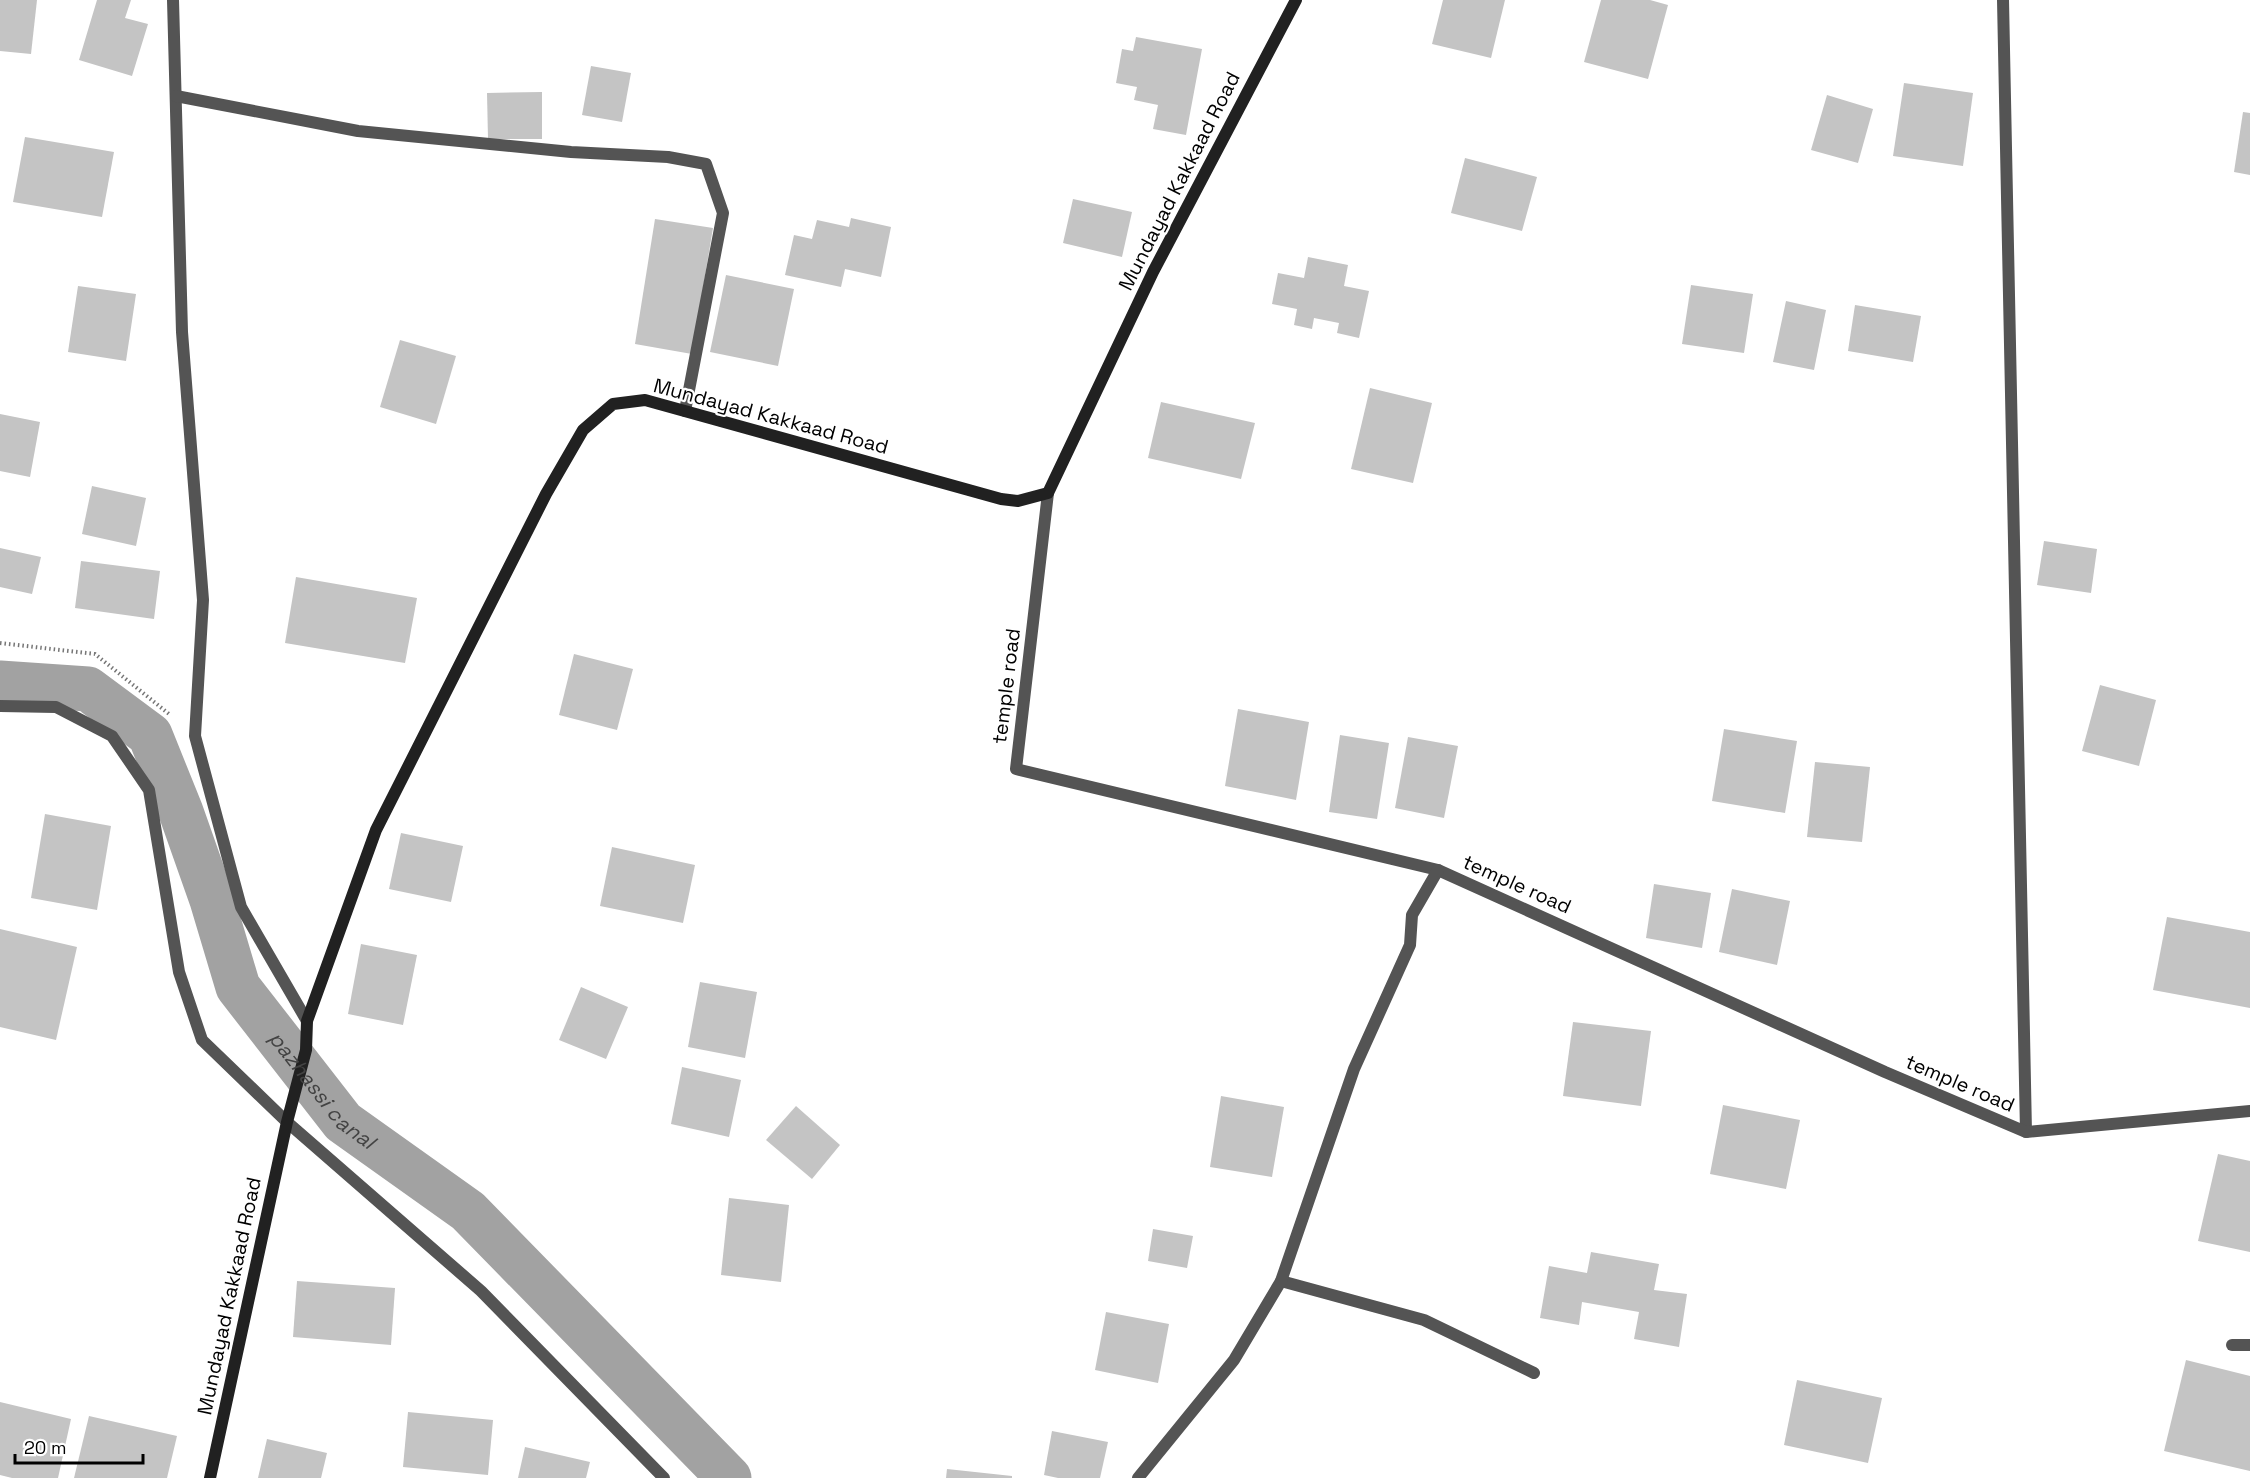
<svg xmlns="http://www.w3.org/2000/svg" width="2250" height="1478" viewBox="0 0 2250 1478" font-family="'Space Grotesk',sans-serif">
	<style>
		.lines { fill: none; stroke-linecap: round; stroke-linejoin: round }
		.canal { stroke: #a2a2a2; stroke-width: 45 }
		.building { fill: #c4c4c4 }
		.path { stroke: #767676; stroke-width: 4; stroke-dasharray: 1.5 3; stroke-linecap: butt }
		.minor { stroke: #545454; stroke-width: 12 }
		.tertiary { stroke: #545454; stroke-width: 12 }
		.secondary { stroke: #212121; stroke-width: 12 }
		.labels { text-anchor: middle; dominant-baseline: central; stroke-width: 4.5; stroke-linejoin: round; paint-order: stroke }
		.street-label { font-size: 20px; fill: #000; stroke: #fff }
		.water-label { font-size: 21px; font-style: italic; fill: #434343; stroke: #fff }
	</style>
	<rect width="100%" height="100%" fill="#fff"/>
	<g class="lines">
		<path class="canal" id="s1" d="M 0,683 L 88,689 L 150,735 L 181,812 L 212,900 L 238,987 L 343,1122 L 468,1211 L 729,1478"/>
	</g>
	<g class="building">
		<polygon points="0,0 37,0 31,54 0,51"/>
		<polygon points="97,0 131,0 125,18 148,24 132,76 79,60"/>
		<polygon points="1443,0 1505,0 1491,58 1432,44"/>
		<polygon points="1601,0 1650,0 1668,5 1648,79 1584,62"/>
		<polygon points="1136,37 1202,49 1186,135 1153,129 1158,105 1134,100 1137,87 1116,83 1122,49 1133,51"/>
		<polygon points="591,66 631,73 622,122 582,115"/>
		<polygon points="1904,83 1973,93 1963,166 1893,156"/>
		<polygon points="542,92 542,139 488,139 487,93"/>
		<polygon points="1827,95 1873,109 1858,163 1811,150"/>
		<polygon points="2243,112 2250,113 2250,175 2234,172"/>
		<polygon points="25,137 114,152 102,217 13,202"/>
		<polygon points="1465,158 1537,177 1522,231 1451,213"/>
		<polygon points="1073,199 1132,212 1122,257 1063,243"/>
		<polygon points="851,218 891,227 881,277 845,269 841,287 785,275 794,235 812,239 817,220 849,227"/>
		<polygon points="655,219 713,228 692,354 635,344"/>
		<polygon points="1308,257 1348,265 1344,286 1369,291 1359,338 1337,333 1339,323 1314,318 1312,329 1294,325 1297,309 1272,304 1278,273 1304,278"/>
		<polygon points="726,275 794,289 778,366 710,352"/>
		<polygon points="1691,285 1753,294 1744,353 1682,344"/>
		<polygon points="78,286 136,294 126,361 68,352"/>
		<polygon points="1786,301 1826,310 1814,370 1773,362"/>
		<polygon points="1855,305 1921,316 1913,362 1848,351"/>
		<polygon points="400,340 456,356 436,424 380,407"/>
		<polygon points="1370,388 1432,403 1413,483 1351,469"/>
		<polygon points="1161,402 1255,423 1241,479 1148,458"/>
		<polygon points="0,414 40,422 30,477 0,471"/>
		<polygon points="92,486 146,498 136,546 82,534"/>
		<polygon points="2044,541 2097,549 2091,593 2037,585"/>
		<polygon points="0,548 41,557 32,594 0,587"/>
		<polygon points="81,561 160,571 154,619 75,608"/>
		<polygon points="296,577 417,598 405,663 285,643"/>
		<polygon points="574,654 633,669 617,730 559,715"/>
		<polygon points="2100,685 2156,700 2139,766 2082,751"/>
		<polygon points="1238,709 1309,722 1296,800 1225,786"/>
		<polygon points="1724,729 1797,741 1785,813 1712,801"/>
		<polygon points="1340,735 1389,743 1377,819 1329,812"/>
		<polygon points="1408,737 1458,746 1444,818 1395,808"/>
		<polygon points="1815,762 1870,767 1862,842 1807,837"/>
		<polygon points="45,814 111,826 97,910 31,898"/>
		<polygon points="401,833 463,846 451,902 389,889"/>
		<polygon points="612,847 695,865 683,923 600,906"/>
		<polygon points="1654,884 1711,893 1702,948 1646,938"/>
		<polygon points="1732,889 1790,901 1777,965 1719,952"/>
		<polygon points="2167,917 2250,932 2250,1008 2153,990"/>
		<polygon points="0,929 77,947 56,1040 0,1027"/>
		<polygon points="361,944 417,955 403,1025 348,1014"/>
		<polygon points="700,982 757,992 745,1058 688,1047"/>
		<polygon points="581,987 628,1007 606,1059 559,1040"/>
		<polygon points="1573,1022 1651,1031 1641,1106 1563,1096"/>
		<polygon points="682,1067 741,1080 729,1137 671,1124"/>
		<polygon points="1221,1096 1284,1107 1272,1177 1210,1167"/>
		<polygon points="1723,1105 1800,1120 1786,1189 1710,1174"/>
		<polygon points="796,1106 840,1145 812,1179 766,1140"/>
		<polygon points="2218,1154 2250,1161 2250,1252 2198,1241"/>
		<polygon points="729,1198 789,1205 781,1282 721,1275"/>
		<polygon points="1153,1229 1193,1236 1187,1268 1148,1261"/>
		<polygon points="1591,1252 1659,1264 1654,1290 1687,1294 1679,1347 1634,1339 1639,1312 1582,1302 1579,1325 1540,1318 1549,1266 1587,1273"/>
		<polygon points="297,1281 395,1288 391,1345 293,1337"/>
		<polygon points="1106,1312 1169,1324 1158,1383 1095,1370"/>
		<polygon points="2186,1360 2250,1376 2250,1471 2164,1451"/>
		<polygon points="1797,1380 1882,1398 1868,1463 1784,1445"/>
		<polygon points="0,1402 71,1419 58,1478 12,1478 0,1475"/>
		<polygon points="408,1412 493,1420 488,1475 403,1467"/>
		<polygon points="89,1416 177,1436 167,1478 74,1478"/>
		<polygon points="1052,1431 1108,1442 1100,1478 1058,1478 1044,1475"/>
		<polygon points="267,1439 327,1453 321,1478 258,1478"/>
		<polygon points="525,1447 590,1462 586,1478 518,1478"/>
		<polygon points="947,1469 1012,1476 1012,1478 946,1478"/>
	</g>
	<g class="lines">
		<polyline class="path" points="0,643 95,654 169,714"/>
		<g class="minor">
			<polyline points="173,0 182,332 203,600 195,736 241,907 307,1021"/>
			<polyline points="2003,0 2026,1132"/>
			<polyline points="176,96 358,131 571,152 668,157 706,164 723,213 685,411"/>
			<polyline points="1048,493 1016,769 1438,870 1885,1072 2026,1132 2250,1111"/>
			<polyline points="0,706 56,707 112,736 149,790 179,972 202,1040 287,1122"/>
			<polyline points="1281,1281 1424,1320 1534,1373"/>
			<polyline points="2232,1345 2250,1345"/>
			<polyline points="1138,1478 1234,1360 1281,1281 1354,1069 1410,945 1412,915 1438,870"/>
		</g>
		<polyline class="tertiary" points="287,1122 481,1291 664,1478"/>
		<polyline class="secondary" points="210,1478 287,1122 306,1050 307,1021 376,830 546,494 583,430 613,404 645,400 1001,499 1018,501 1048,493 1153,272 1296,0"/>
	</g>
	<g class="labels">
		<g class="street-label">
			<text transform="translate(1179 181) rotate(-63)">Mundayad Kakkaad Road</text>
			<text transform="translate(771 416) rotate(15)">Mundayad Kakkaad Road</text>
			<text transform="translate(1006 686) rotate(-83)">temple road</text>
			<text transform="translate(1517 884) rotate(24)">temple road</text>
			<text transform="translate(1960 1083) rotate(23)">temple road</text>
			<text transform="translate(229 1296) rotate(-78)">Mundayad Kakkaad Road</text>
		</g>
		<g class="water-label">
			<text stroke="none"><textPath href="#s1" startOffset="566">pazhassi canal</textPath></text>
		</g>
	</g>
	<path d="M15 1454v9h128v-9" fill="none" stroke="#000000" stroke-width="3"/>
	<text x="24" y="1454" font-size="18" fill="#000000" stroke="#ffffff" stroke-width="4.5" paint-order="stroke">20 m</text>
</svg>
